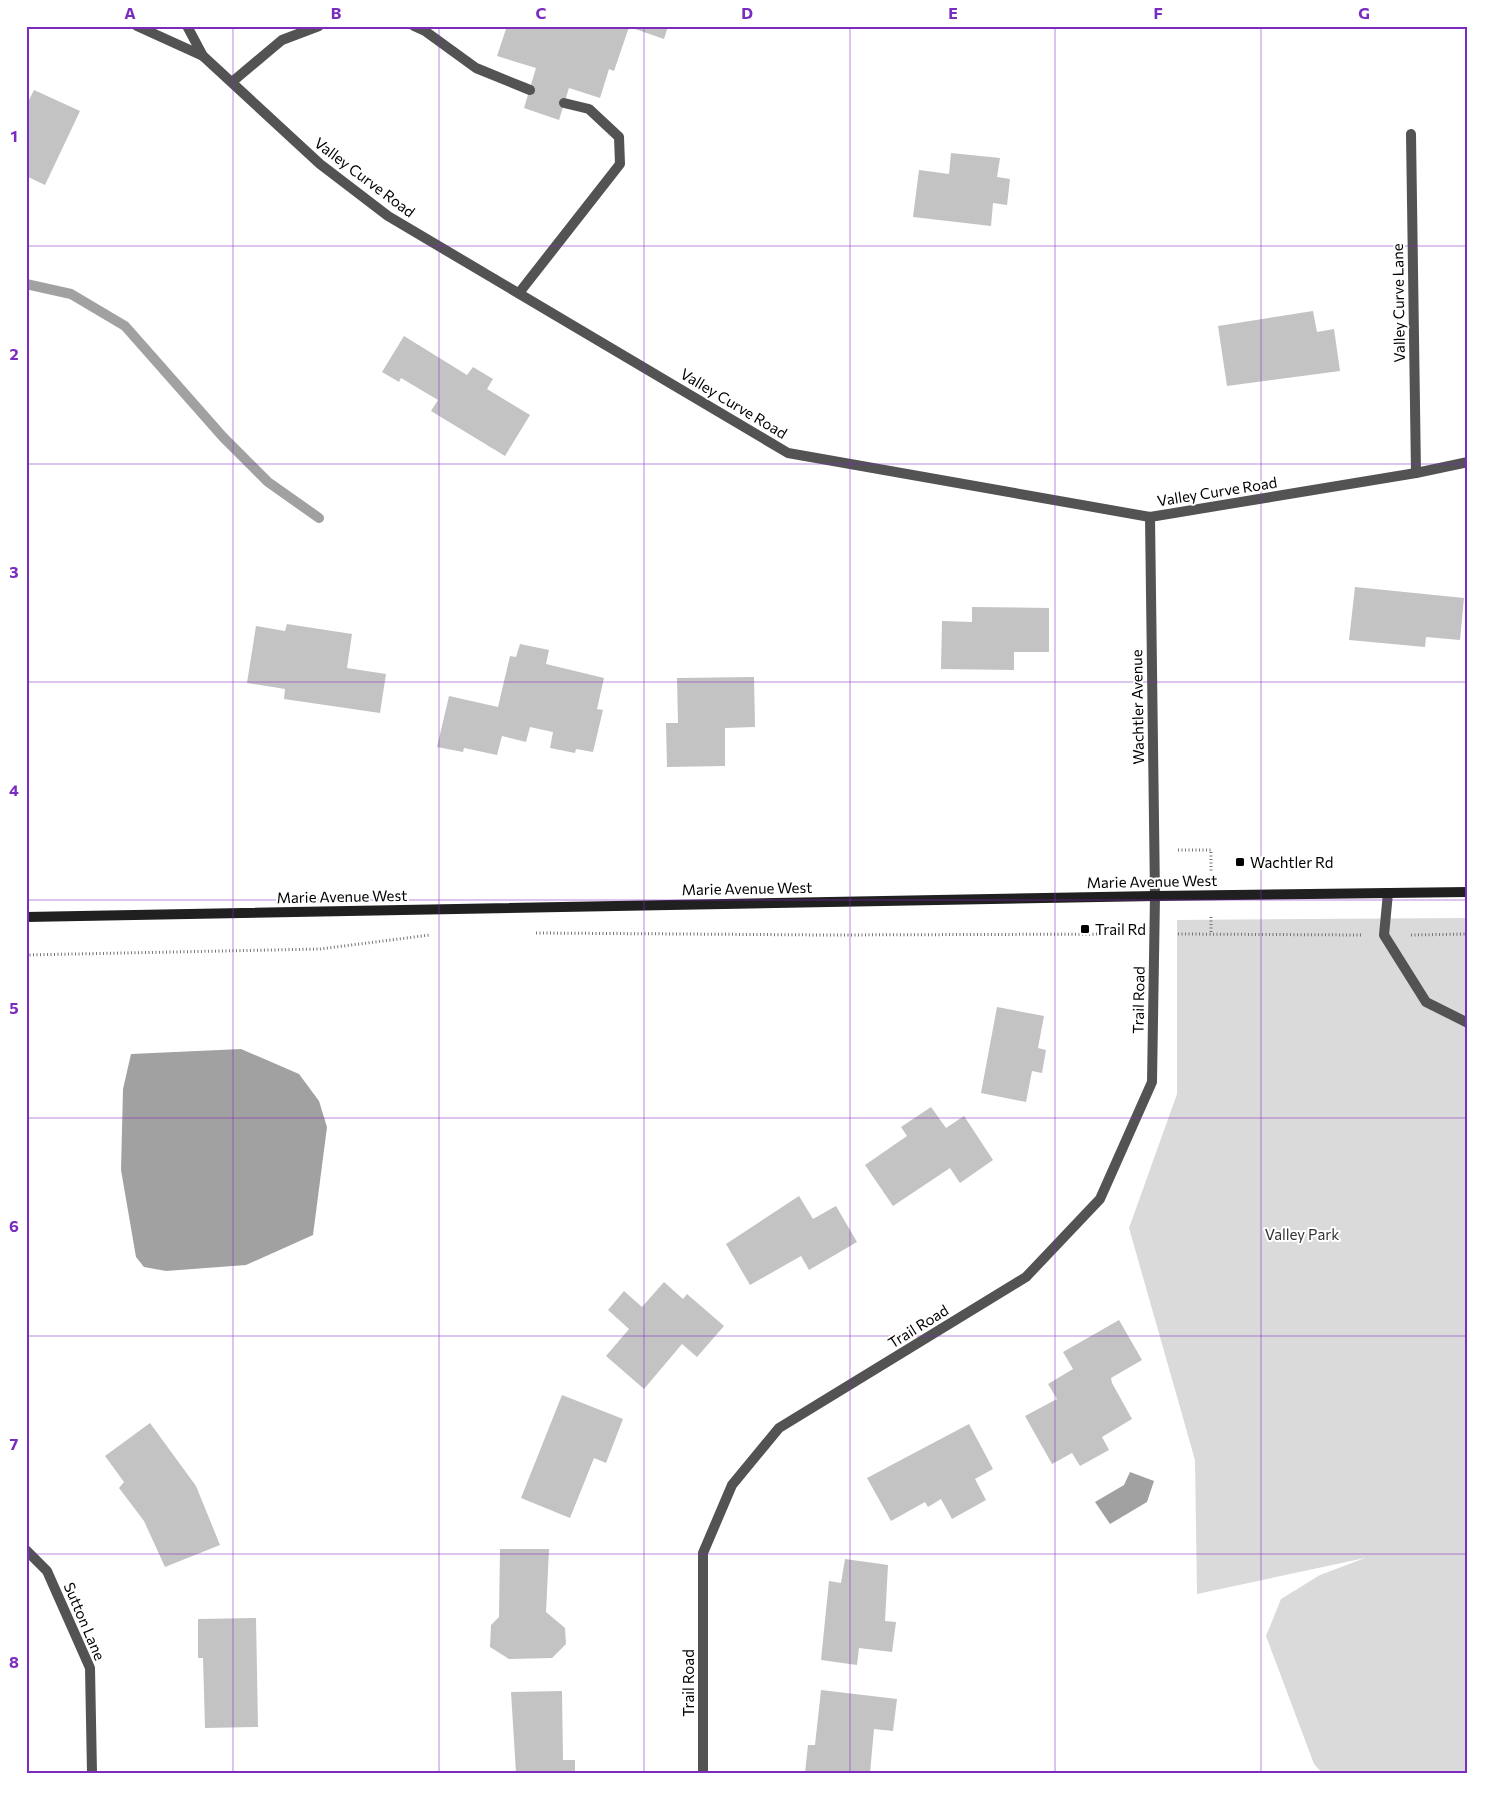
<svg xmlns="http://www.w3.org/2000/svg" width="1494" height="1799" viewBox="0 0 1494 1799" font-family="Commissioner,sans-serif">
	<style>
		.green { fill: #dadada }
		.water { fill: #a1a1a1 }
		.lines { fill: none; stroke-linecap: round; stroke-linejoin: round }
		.stream { stroke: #a1a1a1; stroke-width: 10 }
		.building { fill: #c3c3c3 }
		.path { stroke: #757575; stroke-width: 3; stroke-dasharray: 1 2.5; stroke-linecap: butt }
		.lane { stroke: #535353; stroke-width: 10 }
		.street { stroke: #535353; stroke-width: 10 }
		.secondary { stroke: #202020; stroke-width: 10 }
		.grid { fill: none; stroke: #7b2cbf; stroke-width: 1; stroke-opacity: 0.55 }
		.poi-dot { fill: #000; stroke: #fff; stroke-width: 2 }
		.labels { text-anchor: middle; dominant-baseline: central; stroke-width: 4; stroke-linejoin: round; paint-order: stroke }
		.street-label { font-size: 15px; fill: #000; stroke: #fff }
		.poi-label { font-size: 15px; fill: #000; stroke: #fff; text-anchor: start }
		.park-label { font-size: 15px; fill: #313131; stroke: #fff }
		.neatline { fill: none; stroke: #7b2cbf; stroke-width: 2 }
		.grid-label { font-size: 16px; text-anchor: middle; font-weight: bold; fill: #7b2cbf }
	</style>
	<rect width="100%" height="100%" fill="#fff"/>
	<polygon class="green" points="1468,918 1468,1773 1322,1773 1314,1764 1266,1636 1281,1599 1320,1575 1365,1558 1197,1594 1195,1460 1129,1228 1177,1094 1177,920"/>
	<g class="water">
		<polygon points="241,1049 299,1074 319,1101 327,1127 313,1235 246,1265 166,1271 144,1267 136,1257 121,1170 123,1089 131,1054"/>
		<polygon points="1130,1472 1154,1481 1147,1502 1110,1524 1095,1502 1124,1485"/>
	</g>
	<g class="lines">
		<polyline class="stream" points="26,284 71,294 125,326 223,437 268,482 319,518"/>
	</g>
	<g class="building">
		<polygon points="507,26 626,26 629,27 614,71 609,69 600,98 569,88 559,120 524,108 536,68 497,56"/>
		<polygon points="636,26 668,26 664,39 635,29"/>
		<polygon points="34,90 80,111 45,185 26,176 26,106"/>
		<polygon points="951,153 1000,158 997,177 1010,179 1007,205 993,203 991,226 913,217 919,170 949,174"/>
		<polygon points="1313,311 1317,332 1334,329 1340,371 1227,386 1218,326"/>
		<polygon points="404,336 467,375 473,367 493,379 487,389 530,415 505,456 431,411 438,400 401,378 399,382 382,372"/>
		<polygon points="1355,587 1464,598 1460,640 1426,637 1425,647 1349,640"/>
		<polygon points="972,607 1049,608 1049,652 1014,652 1014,670 941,669 942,621 972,622"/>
		<polygon points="287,624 352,634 347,668 386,674 380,713 284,699 285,689 247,683 256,626 285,631"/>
		<polygon points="520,644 549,650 546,664 604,678 597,709 603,710 593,752 576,749 575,753 550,748 553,732 530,727 526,742 502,736 497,755 464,748 463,752 437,747 449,696 498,707 510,656 516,657"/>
		<polygon points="754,677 755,727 725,728 725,766 667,767 666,723 678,723 677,678"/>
		<polygon points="997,1007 1044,1016 1038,1048 1046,1050 1042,1073 1032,1071 1026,1102 981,1093"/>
		<polygon points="931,1107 946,1128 964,1116 993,1160 960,1183 950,1168 893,1206 865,1165 907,1136 901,1127"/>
		<polygon points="799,1196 813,1219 836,1206 857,1242 809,1270 801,1256 750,1285 726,1244"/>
		<polygon points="664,1282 683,1299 687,1294 724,1326 697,1357 682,1344 644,1389 606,1356 629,1329 608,1310 624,1291 642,1307"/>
		<polygon points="1119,1320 1142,1360 1111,1378 1112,1383 1132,1419 1102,1437 1109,1450 1080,1466 1072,1453 1052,1464 1025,1416 1057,1399 1048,1384 1073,1369 1063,1352"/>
		<polygon points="562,1395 623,1419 606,1463 594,1458 570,1518 521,1498"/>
		<polygon points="150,1423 196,1486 220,1545 165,1567 144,1521 119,1488 124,1482 105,1456"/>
		<polygon points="969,1424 993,1469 975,1479 986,1500 952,1519 941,1499 928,1507 925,1502 891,1521 867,1478"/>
		<polygon points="500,1549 549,1549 546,1612 565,1628 566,1644 552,1658 509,1659 490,1647 491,1625 499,1617"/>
		<polygon points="845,1559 888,1565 885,1621 896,1622 892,1652 859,1648 857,1665 821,1660 829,1581 841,1583"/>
		<polygon points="256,1618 258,1727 205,1728 203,1658 198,1658 198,1619"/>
		<polygon points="821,1690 897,1699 893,1731 874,1729 870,1773 805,1773 808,1745 815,1745"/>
		<polygon points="562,1691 563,1760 575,1760 575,1773 516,1773 511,1692"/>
	</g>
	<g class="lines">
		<g class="path">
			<polyline points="1178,850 1211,850 1211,871"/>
			<polyline points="1211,917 1211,934"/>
			<polyline points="536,933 827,935 1132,934"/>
			<polyline points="1178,934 1362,935"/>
			<polyline points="1411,935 1468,934"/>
			<polyline points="26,955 320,949 430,935"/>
		</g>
		<g class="lane">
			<polyline points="414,26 425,31 476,68 530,90"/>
			<polyline points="232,82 282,40 319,26"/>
			<polyline points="519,293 620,164 619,137 589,109 564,103"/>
			<polyline points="1388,893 1384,935 1426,1002 1468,1023"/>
		</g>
		<g class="street">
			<polyline points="137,26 203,56"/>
			<polyline points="187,26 203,56 320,164 388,216 788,453 1150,517 1416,473 1468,462"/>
			<polyline points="1411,134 1416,473"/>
			<polyline points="26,1550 47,1571 90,1668 92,1773"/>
			<polyline points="703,1773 703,1553 732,1485 779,1428 1026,1277 1100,1199 1152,1082 1155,896 1150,517"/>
		</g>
		<polyline class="secondary" points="26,917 1155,896 1468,892"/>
	</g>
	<path class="grid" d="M 233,26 L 233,1773M 439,26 L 439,1773M 644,26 L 644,1773M 850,26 L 850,1773M 1055,26 L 1055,1773M 1261,26 L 1261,1773M 26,246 L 1468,246M 26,464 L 1468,464M 26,682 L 1468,682M 26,900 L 1468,900M 26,1118 L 1468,1118M 26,1336 L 1468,1336M 26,1554 L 1468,1554"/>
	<g class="poi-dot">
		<rect x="1235" y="857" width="10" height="10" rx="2.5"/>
		<rect x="1080" y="924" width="10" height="10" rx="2.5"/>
	</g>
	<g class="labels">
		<g class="street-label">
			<text transform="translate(365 177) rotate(37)">Valley Curve Road</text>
			<text transform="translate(1398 303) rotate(-91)">Valley Curve Lane</text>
			<text transform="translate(734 403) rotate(31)">Valley Curve Road</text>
			<text transform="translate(1217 491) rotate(-9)">Valley Curve Road</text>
			<text transform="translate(1137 707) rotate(-91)">Wachtler Avenue</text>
			<text transform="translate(1152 881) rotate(-1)">Marie Avenue West</text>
			<text transform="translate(747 888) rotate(-1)">Marie Avenue West</text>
			<text transform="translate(342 896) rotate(-1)">Marie Avenue West</text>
			<text transform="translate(1138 1000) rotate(-89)">Trail Road</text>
			<text transform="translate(918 1326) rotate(-32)">Trail Road</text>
			<text transform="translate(85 1621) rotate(67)">Sutton Lane</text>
			<text transform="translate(688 1683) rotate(-90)">Trail Road</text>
		</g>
		<g class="poi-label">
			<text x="1250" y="862">Wachtler Rd</text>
			<text x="1095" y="929">Trail Rd</text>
		</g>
		<g class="park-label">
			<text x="1302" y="1234">Valley Park</text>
		</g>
	</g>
	<rect width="1494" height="1799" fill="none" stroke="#ffffff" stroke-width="55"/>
	<rect x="28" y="28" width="1438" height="1744" class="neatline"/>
	<g class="grid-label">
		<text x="130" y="19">A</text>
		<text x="336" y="19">B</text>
		<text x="541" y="19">C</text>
		<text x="747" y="19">D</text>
		<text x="953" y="19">E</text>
		<text x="1158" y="19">F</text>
		<text x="1364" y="19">G</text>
		<text x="14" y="142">1</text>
		<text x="14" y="360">2</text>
		<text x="14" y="578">3</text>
		<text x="14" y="796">4</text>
		<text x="14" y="1014">5</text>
		<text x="14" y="1232">6</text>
		<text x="14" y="1450">7</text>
		<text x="14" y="1668">8</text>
	</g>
</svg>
